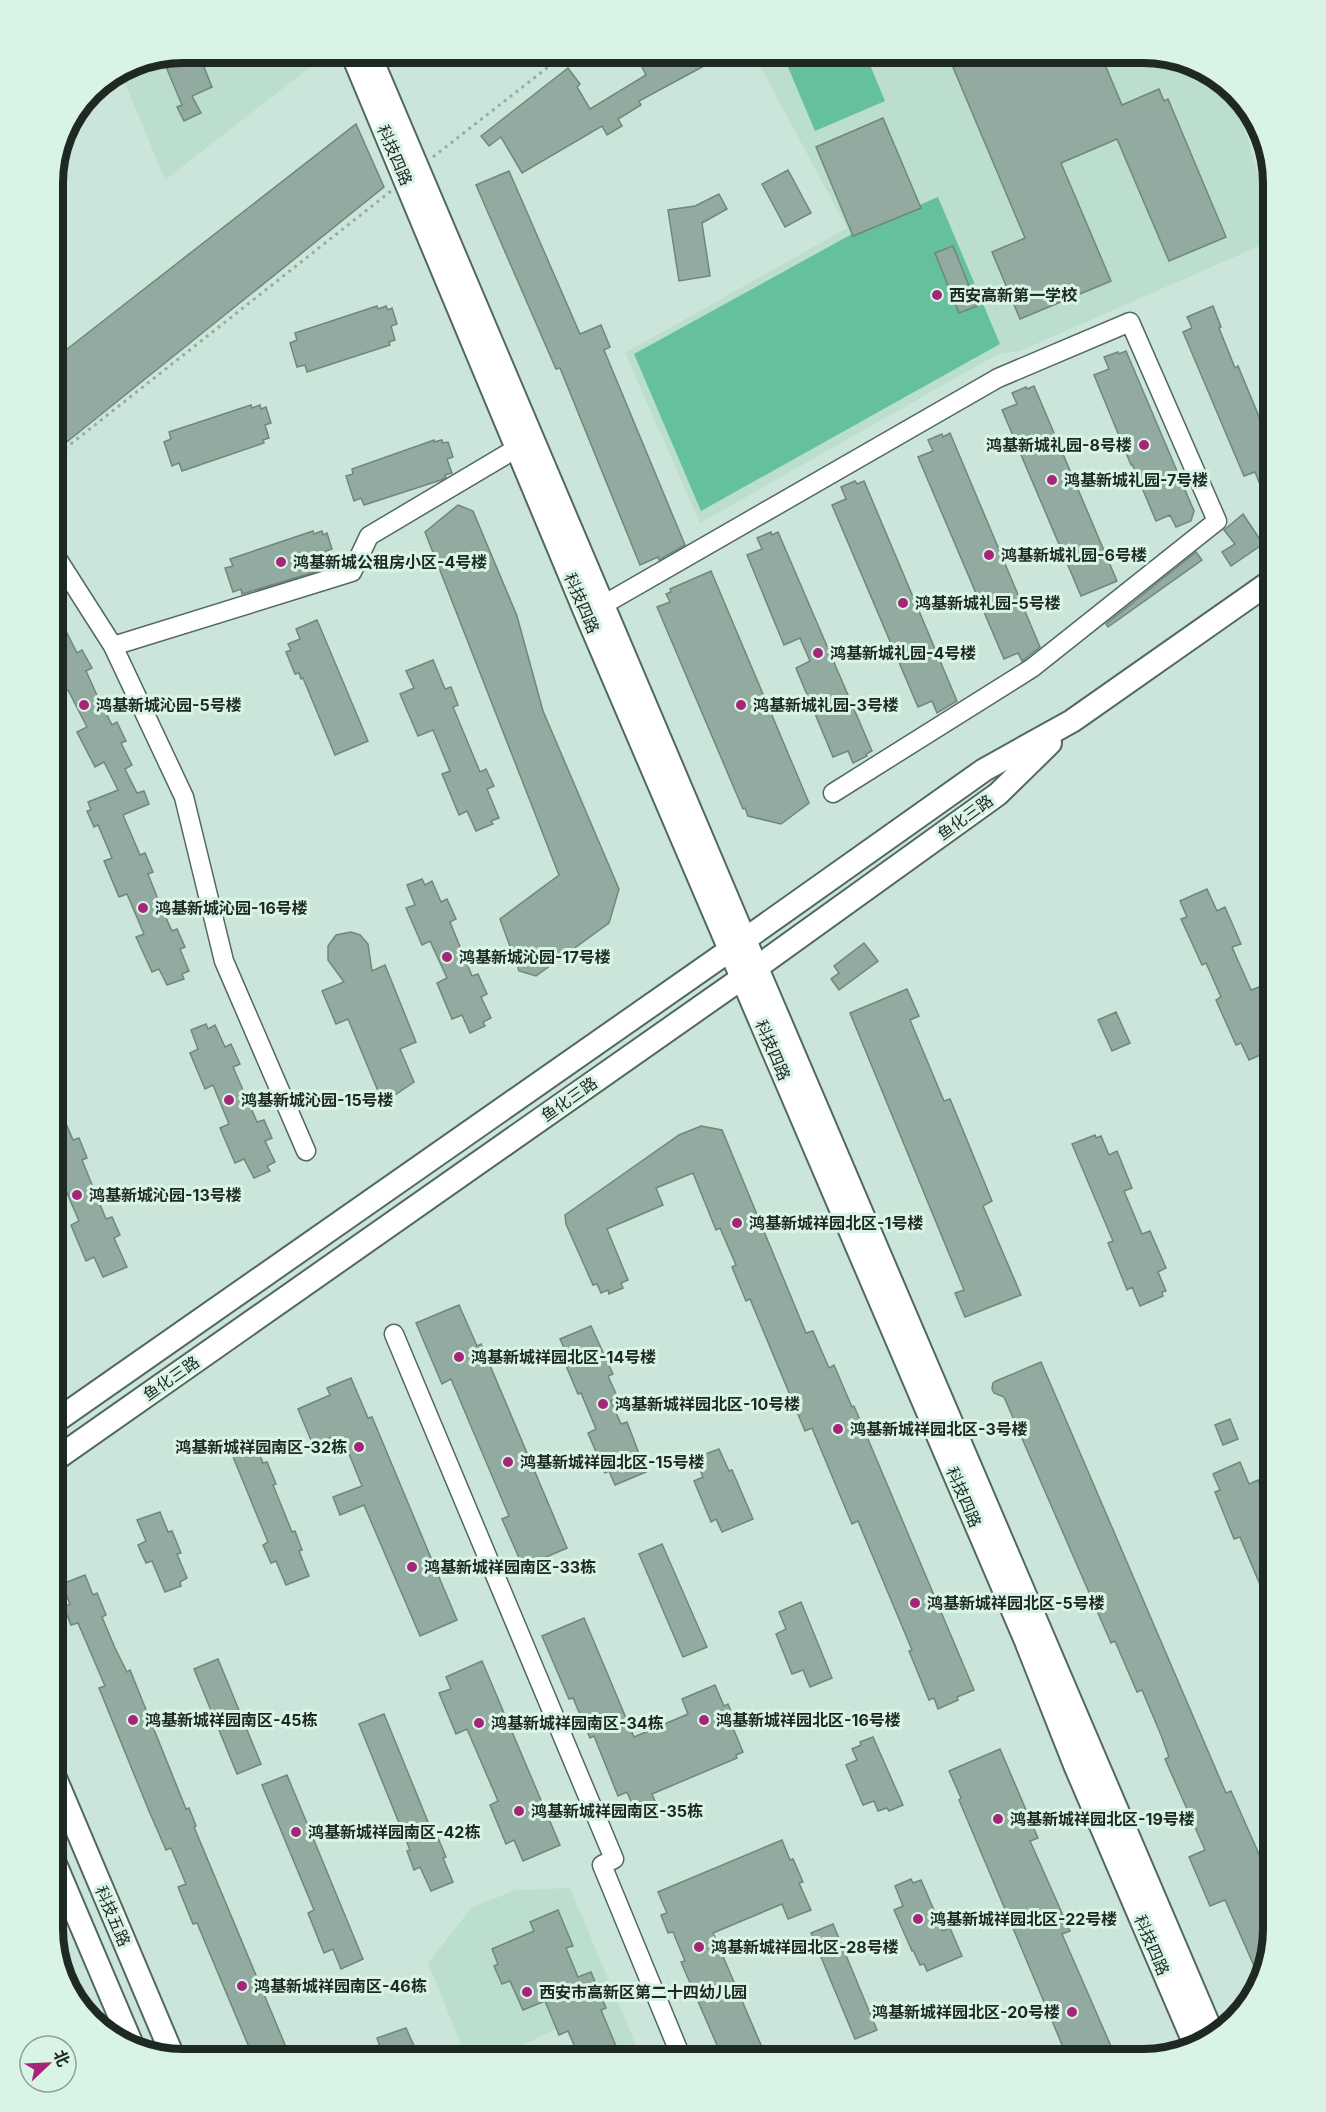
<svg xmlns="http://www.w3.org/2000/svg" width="1326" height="2112" viewBox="0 0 1326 2112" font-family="Inter,'Noto Sans SC',sans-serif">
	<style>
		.built { fill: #bcdecf }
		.green { fill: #65c19d }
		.building { fill: #92aa9f; stroke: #6f877c; stroke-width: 1.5 }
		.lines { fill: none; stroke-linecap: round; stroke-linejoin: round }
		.minor-casing { stroke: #52695f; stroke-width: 21 }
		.tertiary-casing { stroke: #52695f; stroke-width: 26 }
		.path { stroke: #97aca3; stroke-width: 3; stroke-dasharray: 3 4.5; stroke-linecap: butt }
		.minor { stroke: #fff; stroke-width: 18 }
		.tertiary { stroke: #fff; stroke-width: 22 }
		.poi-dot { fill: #a52678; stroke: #d9f3e7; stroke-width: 2 }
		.labels { text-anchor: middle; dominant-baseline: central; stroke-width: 6; stroke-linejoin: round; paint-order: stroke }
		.street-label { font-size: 16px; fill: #1f2924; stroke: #d9f3e7 }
		.poi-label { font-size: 16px; font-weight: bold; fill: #1f2924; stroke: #d9f3e7; text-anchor: start }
		.rim { fill: none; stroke: #1f2924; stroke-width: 8 }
	</style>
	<rect width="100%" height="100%" fill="#cce5da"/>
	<g class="built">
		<polygon points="183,53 319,53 322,58 165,180 120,71 133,62"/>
		<polygon points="753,53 1152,53 1216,75 1235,96 1273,224 1273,240 1020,351 998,354 700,523 625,353 847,228"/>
		<polygon points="570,1888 636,2045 602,2059 590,2059 573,2021 492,2059 467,2059 428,1963 472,1907 516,1890"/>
	</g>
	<g class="green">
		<polygon points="782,53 865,53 885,101 815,131"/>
		<polygon points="938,197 1000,344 701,511 634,354 852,234"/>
	</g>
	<g class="building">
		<polygon points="183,52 198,52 212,87 192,96 201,113 184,121 177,107 182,105 162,57"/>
		<polygon points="654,53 728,53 639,101 641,105 618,119 622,126 607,135 602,126 522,173 501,137 489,146 481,136 568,68 580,84 577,87 590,109 646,75 639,61"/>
		<polygon points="947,53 1100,53 1122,105 1159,89 1164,101 1168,99 1226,237 1169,261 1117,139 1061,163 1111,281 1020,319 992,252 1025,238"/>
		<polygon points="883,118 921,208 853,236 816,147"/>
		<polygon points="356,124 384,187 53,453 53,360"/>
		<polygon points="788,170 811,213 785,227 762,184"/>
		<polygon points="509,171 580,334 601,325 610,347 604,350 685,545 659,560 658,557 640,565 560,368 556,369 476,185"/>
		<polygon points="719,194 727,209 702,223 710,276 679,281 668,210 695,206"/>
		<polygon points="953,246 977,306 959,313 935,253"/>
		<polygon points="377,306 378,309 386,306 388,310 392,308 397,324 391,326 395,340 389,342 390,345 307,372 305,365 297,367 290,343 297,340 295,333"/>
		<polygon points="1213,306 1221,327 1219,328 1235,368 1238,366 1274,453 1274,476 1259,482 1255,472 1244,476 1183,332 1192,328 1187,317"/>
		<polygon points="1126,351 1194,511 1191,521 1176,527 1170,515 1156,521 1132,464 1131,465 1094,375 1109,369 1104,357 1118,352 1119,354"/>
		<polygon points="1034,386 1117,581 1081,596 1002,410 1017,404 1012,393 1026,387 1027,389"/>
		<polygon points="251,405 252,408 260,405 261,409 266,407 271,423 265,425 269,438 263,440 264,443 182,471 179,463 172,466 164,442 171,439 169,432"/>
		<polygon points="950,433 1040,647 1022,661 1018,653 1004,659 918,457 933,451 928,440 942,434 943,437"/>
		<polygon points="434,440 434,442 442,440 443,443 448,442 453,457 447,459 452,473 445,475 446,477 441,480 364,505 361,498 354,501 346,476 353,474 352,469"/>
		<polygon points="855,481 857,484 864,481 957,701 937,713 932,701 918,707 832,505 846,499 841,487"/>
		<polygon points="458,505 473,511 517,616 543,711 619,889 609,923 536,976 519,971 500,919 559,875 425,532"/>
		<polygon points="1243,514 1263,544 1231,566 1222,552 1235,544 1224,530"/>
		<polygon points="313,531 314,534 322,531 323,535 327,533 332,549 326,551 331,564 325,567 325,569 242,594 241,589 233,592 225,568 233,566 230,559"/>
		<polygon points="771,532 772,535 778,532 872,751 866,754 867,756 853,763 848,751 833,757 796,668 810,661 800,638 784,645 747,555 762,549 757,538"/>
		<polygon points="1196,552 1202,560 1108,627 1106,624"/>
		<polygon points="711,571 809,803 781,824 748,816 745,808 743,809 657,607 670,602 666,594 671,592 670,589"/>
		<polygon points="317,620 368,741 335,755 303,678 301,679 299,673 295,674 286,652 291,650 288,644 300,639 296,629"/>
		<polygon points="66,631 77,653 82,650 92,668 86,671 96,693 112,725 117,722 126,741 121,743 132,765 125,769 137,793 144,791 149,804 123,815 140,855 145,853 153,872 148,874 161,907 172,931 177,929 185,947 180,949 189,971 182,974 184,979 167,985 159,969 152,972 136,937 144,934 127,894 119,897 104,861 112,858 98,825 94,827 87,811 91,810 88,802 118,790 104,762 95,767 77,732 87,727 68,690 58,695 53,684 53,638"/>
		<polygon points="433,660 445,689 451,687 458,705 453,707 480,772 486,769 494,786 487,789 499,818 491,821 493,824 476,831 467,811 459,815 442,774 450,771 433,730 418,736 400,694 414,688 406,671"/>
		<polygon points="422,879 425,885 432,881 441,902 447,899 456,919 450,922 472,976 478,974 487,994 481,997 491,1018 483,1022 485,1026 470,1033 462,1015 452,1019 437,983 447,978 430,941 422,945 406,908 415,905 407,885"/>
		<polygon points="1207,889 1217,911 1225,907 1241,944 1232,947 1251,990 1259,987 1274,1019 1274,1023 1267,1026 1274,1040 1274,1049 1249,1060 1241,1043 1236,1045 1216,1000 1221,997 1206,963 1202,965 1181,919 1187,917 1180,901"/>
		<polygon points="351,932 360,935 368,944 372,971 385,965 416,1042 400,1049 414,1082 383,1103 348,1019 336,1024 322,991 344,982 328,960 328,946 336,935"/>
		<polygon points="864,943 878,961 839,990 831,979 839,973 834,966"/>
		<polygon points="907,989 919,1016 910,1020 944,1101 950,1099 992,1201 983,1206 1021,1295 965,1317 955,1293 964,1290 850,1013"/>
		<polygon points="1116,1012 1130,1043 1112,1051 1098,1020"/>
		<polygon points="206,1024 208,1029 215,1025 225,1047 231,1044 240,1064 233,1067 247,1099 257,1122 264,1120 272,1138 265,1141 275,1162 267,1166 270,1171 254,1178 244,1159 235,1163 220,1128 229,1124 213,1085 205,1089 190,1053 198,1049 191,1030"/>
		<polygon points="53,1093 73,1140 79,1138 87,1158 82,1160 106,1219 112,1217 120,1235 114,1238 127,1267 103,1277 94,1257 86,1261 71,1225 79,1221 61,1179 53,1182"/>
		<polygon points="701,1126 722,1130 806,1333 813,1331 829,1368 834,1365 852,1407 854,1406 974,1690 957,1697 958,1700 938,1709 934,1698 929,1700 909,1651 912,1650 858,1521 852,1524 812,1428 805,1431 750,1299 746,1301 732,1267 736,1265 720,1228 716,1230 693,1173 656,1188 663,1205 607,1229 628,1280 621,1283 623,1288 609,1294 608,1290 601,1293 597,1284 593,1285 566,1224 565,1215 679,1135"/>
		<polygon points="1095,1135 1096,1138 1101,1136 1109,1155 1117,1151 1132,1188 1124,1191 1142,1234 1150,1231 1166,1268 1158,1272 1166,1291 1162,1292 1163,1296 1140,1306 1132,1287 1127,1290 1108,1243 1113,1241 1072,1144"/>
		<polygon points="459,1305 477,1346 481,1344 567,1548 523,1567 502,1519 509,1516 451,1379 442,1384 416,1323"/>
		<polygon points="591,1326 613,1374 608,1376 618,1398 611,1401 621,1424 627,1422 646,1472 615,1485 609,1471 605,1473 588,1433 596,1429 581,1393 578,1394 561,1354 566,1352 560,1339"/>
		<polygon points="1041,1362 1226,1793 1231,1791 1274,1888 1274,1929 1259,1977 1225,1900 1210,1906 1189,1857 1205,1850 1165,1759 1169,1757 1161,1735 1142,1690 1137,1692 1115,1641 1111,1643 1004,1397 994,1393 992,1389 993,1383 996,1381"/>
		<polygon points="351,1378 368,1418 372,1417 457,1620 420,1636 364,1505 340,1515 333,1497 362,1486 347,1449 340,1452 334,1436 313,1445 298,1409 330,1395 327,1388"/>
		<polygon points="1230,1419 1238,1439 1223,1445 1215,1425"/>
		<polygon points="255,1443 263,1463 267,1462 276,1484 273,1485 292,1532 295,1531 302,1550 299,1551 309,1576 286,1585 276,1561 271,1563 263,1545 268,1542 231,1452"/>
		<polygon points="719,1449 729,1471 732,1470 753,1519 722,1532 716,1519 711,1522 694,1481 703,1477 695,1458"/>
		<polygon points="1240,1462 1249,1484 1258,1480 1273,1517 1265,1520 1274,1542 1274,1618 1240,1537 1234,1539 1215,1492 1220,1490 1213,1474"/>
		<polygon points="160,1512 168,1532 172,1531 181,1553 177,1554 187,1578 180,1582 181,1586 165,1592 152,1561 146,1563 138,1545 146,1541 137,1520"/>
		<polygon points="662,1544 707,1647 683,1657 639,1554"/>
		<polygon points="85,1575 93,1595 97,1593 106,1615 102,1617 115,1648 127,1672 130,1670 186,1809 189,1808 196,1826 194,1827 286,2047 258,2059 254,2059 197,1923 193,1924 178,1887 186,1884 171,1848 166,1850 149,1811 99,1688 105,1686 78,1623 71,1625 64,1607 70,1604 62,1584"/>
		<polygon points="801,1602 832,1678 810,1687 803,1670 792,1674 776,1634 786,1629 779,1612"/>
		<polygon points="584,1618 634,1737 688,1714 682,1699 715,1685 724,1706 728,1704 737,1726 733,1728 743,1752 736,1755 737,1758 652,1794 655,1801 649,1803 651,1807 636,1813 627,1792 618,1796 594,1736 590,1738 573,1698 569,1699 542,1636"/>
		<polygon points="218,1659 261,1764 237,1774 194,1669"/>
		<polygon points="482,1661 560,1845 523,1861 514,1840 506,1844 490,1805 498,1801 467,1729 456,1734 439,1693 451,1689 446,1677"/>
		<polygon points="384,1714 435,1839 438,1838 446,1857 443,1858 453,1882 431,1891 420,1867 414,1870 407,1851 410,1850 359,1724"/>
		<polygon points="873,1737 903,1805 889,1811 887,1808 878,1811 874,1801 863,1805 846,1765 857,1760 852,1749 861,1745 860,1742"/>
		<polygon points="1000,1749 1038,1838 1030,1841 1070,1931 1062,1934 1117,2060 1071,2059 1066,2046 1063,2047 959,1800 961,1798 949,1771"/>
		<polygon points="287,1775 363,1959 341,1969 333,1949 324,1953 308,1913 314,1910 262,1785"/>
		<polygon points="782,1840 790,1860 793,1859 803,1882 799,1883 811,1910 788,1919 782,1904 713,1933 767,2059 723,2059 681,1962 685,1961 673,1932 668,1933 661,1915 667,1913 658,1892"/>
		<polygon points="911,1879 913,1883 921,1880 943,1931 950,1928 962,1956 927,1971 924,1964 920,1965 913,1950 912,1951 894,1910 903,1906 895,1886"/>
		<polygon points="558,1910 573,1946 566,1948 578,1977 591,1972 606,2008 601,2010 616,2046 584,2059 580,2059 568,2031 559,2035 545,2001 523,2010 510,1981 502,1984 494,1966 498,1964 492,1949 534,1931 530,1922"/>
		<polygon points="833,1924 877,2030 855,2039 811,1933"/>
		<polygon points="406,2028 420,2059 380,2059 376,2049 380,2047 377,2038"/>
	</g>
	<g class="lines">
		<defs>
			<g id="minor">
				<polyline points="53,552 113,646 184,797 224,961 306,1151"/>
				<polyline points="603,605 998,378 1130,322 1217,521 1032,668 833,793"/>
				<polyline points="113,646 352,572 369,536 517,448"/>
				<polyline points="394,1334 614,1859 602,1865 682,2059"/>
			</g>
			<g id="tertiary">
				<polyline points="352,53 587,616 1026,1641 1075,1765 1196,2047"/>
				<polyline points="373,63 745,940 1213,2035"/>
				<polyline points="53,1423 730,950 984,770 1072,721 1273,580"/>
				<polyline points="53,1461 742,978 998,794 1050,743"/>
				<polyline points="53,1773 174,2059"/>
				<polyline points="53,1859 132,2045"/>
			</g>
		</defs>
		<use href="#minor" class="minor-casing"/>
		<use href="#tertiary" class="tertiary-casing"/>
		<g class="path">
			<polyline points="433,157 566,53"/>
			<polyline points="53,458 391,191"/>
		</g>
		<use href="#minor" class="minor"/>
		<use href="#tertiary" class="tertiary"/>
	</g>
	<g class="poi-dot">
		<circle cx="937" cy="295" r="6"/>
		<circle cx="1144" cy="445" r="6"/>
		<circle cx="1052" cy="480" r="6"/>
		<circle cx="989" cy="555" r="6"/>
		<circle cx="281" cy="562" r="6"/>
		<circle cx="903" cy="603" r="6"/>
		<circle cx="818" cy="653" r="6"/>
		<circle cx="84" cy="705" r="6"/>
		<circle cx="741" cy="705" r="6"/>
		<circle cx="143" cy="908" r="6"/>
		<circle cx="447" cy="957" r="6"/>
		<circle cx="229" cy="1100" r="6"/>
		<circle cx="77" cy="1195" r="6"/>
		<circle cx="737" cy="1223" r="6"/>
		<circle cx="459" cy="1357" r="6"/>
		<circle cx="603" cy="1404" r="6"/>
		<circle cx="838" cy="1429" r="6"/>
		<circle cx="359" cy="1447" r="6"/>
		<circle cx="508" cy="1462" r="6"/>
		<circle cx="412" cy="1567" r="6"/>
		<circle cx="915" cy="1603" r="6"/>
		<circle cx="133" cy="1720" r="6"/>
		<circle cx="704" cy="1720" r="6"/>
		<circle cx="479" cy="1723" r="6"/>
		<circle cx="519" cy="1811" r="6"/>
		<circle cx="998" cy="1819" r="6"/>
		<circle cx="296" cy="1832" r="6"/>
		<circle cx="918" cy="1919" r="6"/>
		<circle cx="699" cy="1947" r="6"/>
		<circle cx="242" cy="1986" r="6"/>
		<circle cx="527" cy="1992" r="6"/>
		<circle cx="1072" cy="2012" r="6"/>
	</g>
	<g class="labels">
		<g class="street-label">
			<text transform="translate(395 155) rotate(67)">科技四路</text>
			<text transform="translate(582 603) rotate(67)">科技四路</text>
			<text transform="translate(965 817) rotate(-36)">鱼化三路</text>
			<text transform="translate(773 1050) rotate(67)">科技四路</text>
			<text transform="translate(569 1099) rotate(-35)">鱼化三路</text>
			<text transform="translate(171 1378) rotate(-35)">鱼化三路</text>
			<text transform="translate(964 1497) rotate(67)">科技四路</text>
			<text transform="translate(113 1916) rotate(67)">科技五路</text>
			<text transform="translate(1152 1945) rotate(67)">科技四路</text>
		</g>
		<g class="poi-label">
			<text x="949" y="295">西安高新第一学校</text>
			<text x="1132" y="445" text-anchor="end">鸿基新城礼园-8号楼</text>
			<text x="1064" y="480">鸿基新城礼园-7号楼</text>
			<text x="1001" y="555">鸿基新城礼园-6号楼</text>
			<text x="293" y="562">鸿基新城公租房小区-4号楼</text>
			<text x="915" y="603">鸿基新城礼园-5号楼</text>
			<text x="830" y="653">鸿基新城礼园-4号楼</text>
			<text x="96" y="705">鸿基新城沁园-5号楼</text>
			<text x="753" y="705">鸿基新城礼园-3号楼</text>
			<text x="155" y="908">鸿基新城沁园-16号楼</text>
			<text x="459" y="957">鸿基新城沁园-17号楼</text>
			<text x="241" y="1100">鸿基新城沁园-15号楼</text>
			<text x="89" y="1195">鸿基新城沁园-13号楼</text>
			<text x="749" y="1223">鸿基新城祥园北区-1号楼</text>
			<text x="471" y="1357">鸿基新城祥园北区-14号楼</text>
			<text x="615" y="1404">鸿基新城祥园北区-10号楼</text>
			<text x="850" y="1429">鸿基新城祥园北区-3号楼</text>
			<text x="347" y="1447" text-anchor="end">鸿基新城祥园南区-32栋</text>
			<text x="520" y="1462">鸿基新城祥园北区-15号楼</text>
			<text x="424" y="1567">鸿基新城祥园南区-33栋</text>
			<text x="927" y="1603">鸿基新城祥园北区-5号楼</text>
			<text x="145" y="1720">鸿基新城祥园南区-45栋</text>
			<text x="716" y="1720">鸿基新城祥园北区-16号楼</text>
			<text x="491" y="1723">鸿基新城祥园南区-34栋</text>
			<text x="531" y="1811">鸿基新城祥园南区-35栋</text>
			<text x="1010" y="1819">鸿基新城祥园北区-19号楼</text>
			<text x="308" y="1832">鸿基新城祥园南区-42栋</text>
			<text x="930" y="1919">鸿基新城祥园北区-22号楼</text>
			<text x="711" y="1947">鸿基新城祥园北区-28号楼</text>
			<text x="254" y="1986">鸿基新城祥园南区-46栋</text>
			<text x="539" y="1992">西安市高新区第二十四幼儿园</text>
			<text x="1060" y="2012" text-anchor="end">鸿基新城祥园北区-20号楼</text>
		</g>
	</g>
	<path d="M0 0H1326V2112H0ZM183 63H1143A120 120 0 0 1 1263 183V1929A120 120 0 0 1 1143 2049H183A120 120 0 0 1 63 1929V183A120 120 0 0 1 183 63Z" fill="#d9f3e7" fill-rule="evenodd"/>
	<path class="rim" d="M183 63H1143A120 120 0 0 1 1263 183V1929A120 120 0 0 1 1143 2049H183A120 120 0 0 1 63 1929V183A120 120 0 0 1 183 63Z"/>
	<g transform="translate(48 2064) rotate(67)"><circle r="28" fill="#d9f3e7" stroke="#8fa299" stroke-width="1.5"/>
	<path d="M0-4.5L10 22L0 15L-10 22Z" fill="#a52678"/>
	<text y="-9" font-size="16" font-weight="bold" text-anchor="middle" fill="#1f2924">北</text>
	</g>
</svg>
